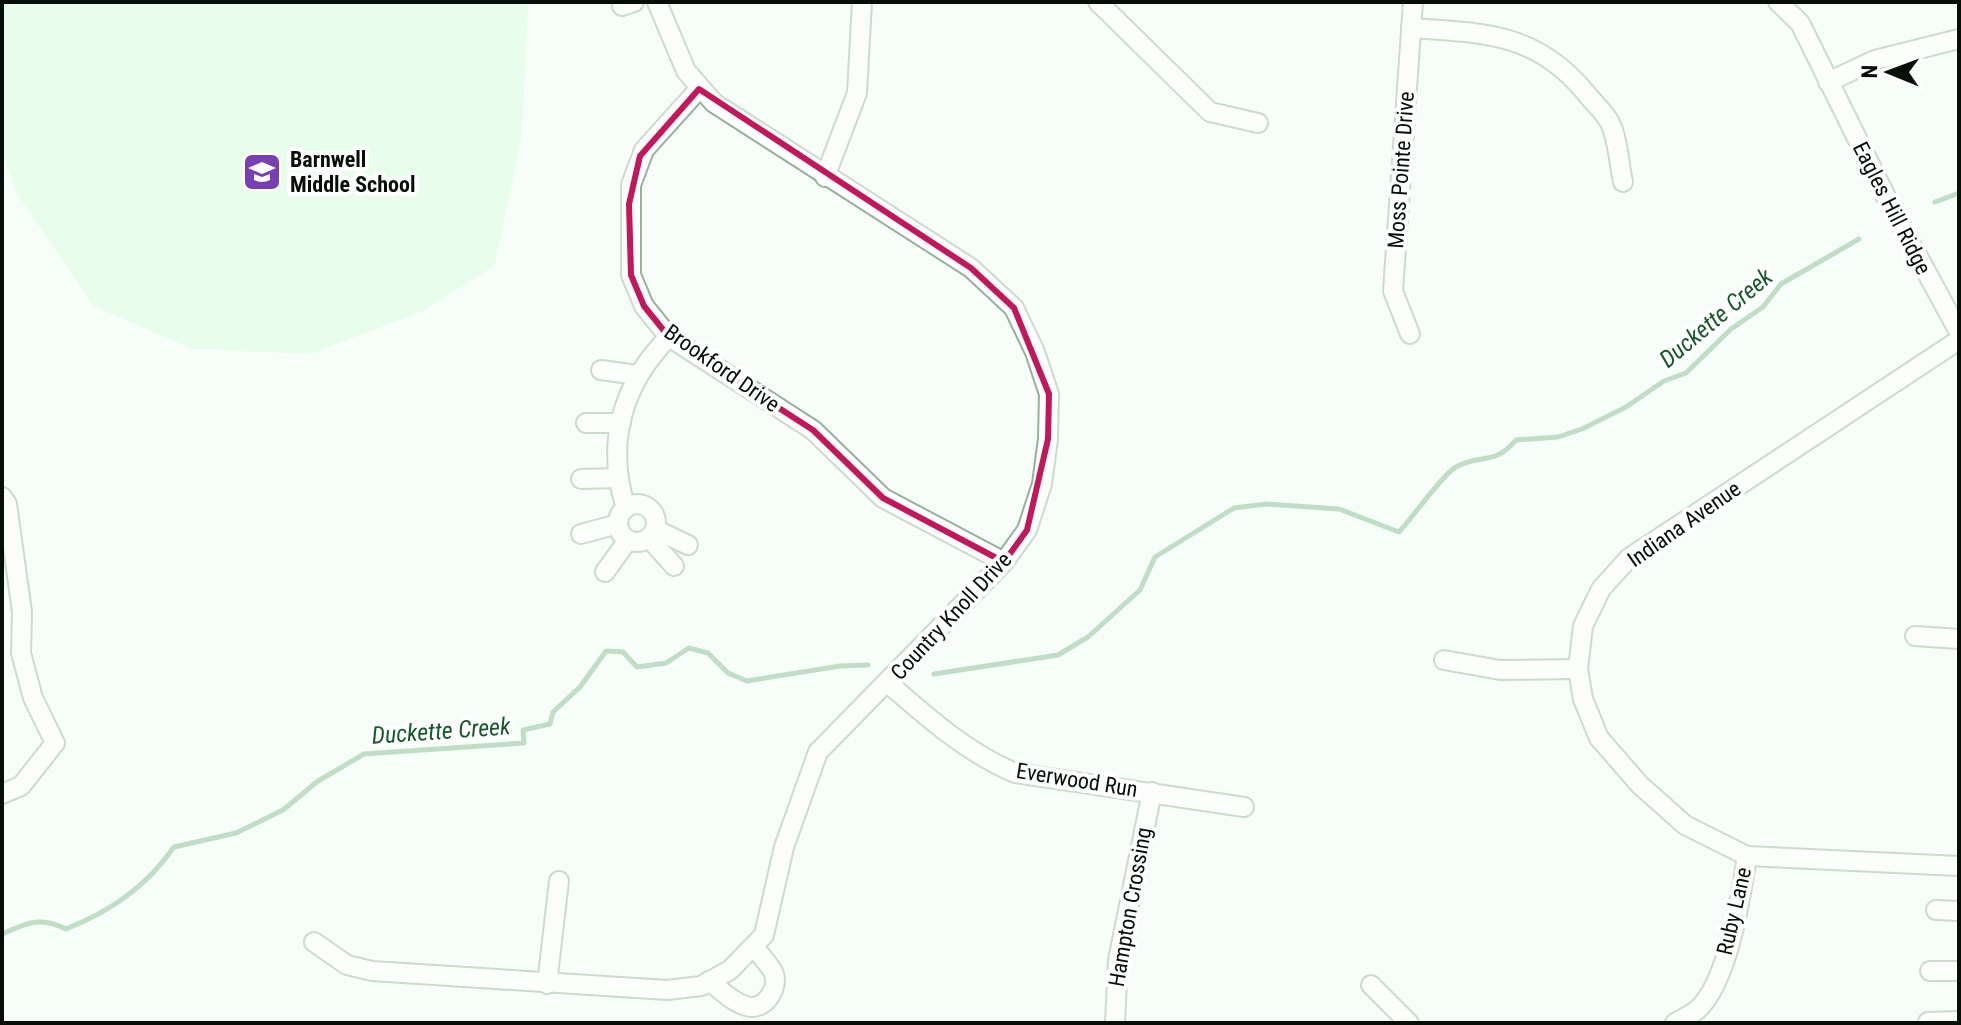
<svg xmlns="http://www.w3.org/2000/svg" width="1961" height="1025" viewBox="0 0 1961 1025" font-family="'Roboto Condensed',sans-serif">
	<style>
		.built { fill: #d6fddc }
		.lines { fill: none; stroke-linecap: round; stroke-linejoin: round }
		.stream { stroke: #7bb887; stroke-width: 5 }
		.minor-casing { stroke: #94b399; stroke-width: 22 }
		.minor { stroke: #fff; stroke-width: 18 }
		.marked { fill: none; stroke: #c2185b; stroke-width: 6; stroke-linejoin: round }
		.labels { text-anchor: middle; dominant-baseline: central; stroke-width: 8; stroke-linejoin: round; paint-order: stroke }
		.poi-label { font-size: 22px; font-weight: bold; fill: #050f07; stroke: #fff; text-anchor: start }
		.street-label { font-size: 22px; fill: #050f07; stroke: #fff }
		.water-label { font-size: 24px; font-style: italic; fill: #15582a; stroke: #fff }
	</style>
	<rect width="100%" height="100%" fill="#f7fdf8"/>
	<polygon class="built" points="2,2 528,2 522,135 495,265 425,310 311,354 193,349 93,306 16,192 2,152"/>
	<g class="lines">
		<g class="stream">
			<polyline points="1935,202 1959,193"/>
			<path d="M 934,674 L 1058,655 L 1088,637 L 1140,590 L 1155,557 L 1234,508 L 1266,504 L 1339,509 L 1399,532 C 1413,517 1443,474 1456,467 C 1480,453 1493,467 1516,440 L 1558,437 L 1582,429 L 1626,407 L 1664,381 L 1686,373 L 1731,329 L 1763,307 L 1781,284 L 1859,239"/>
			<path d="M 2,934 C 27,923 40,916 66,929 C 111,911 146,887 174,847 L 236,833 L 283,810 L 318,781 L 364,754 L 524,743 L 523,730 L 550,724 L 553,712 L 580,687 L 606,651 L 623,652 L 637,667 L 666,663 L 689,648 L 708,653 L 728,673 L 747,681 L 840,666 L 868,665"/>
		</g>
		<defs>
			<g id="minor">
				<polyline points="1098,2 1210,112 1258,123"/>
				<polyline points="1778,2 1800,23 1890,205 1959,332"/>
				<polyline points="622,6 634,2"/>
				<path d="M 1411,28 C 1483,33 1535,32 1585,92 C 1592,101 1603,111 1609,121 C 1618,137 1619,164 1623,182"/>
				<polyline points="1828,82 1875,60 1959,39"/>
				<polyline points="699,89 644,150 631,185 631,275 644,306 669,337 813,430 883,498 1004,562"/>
				<polyline points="825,177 857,93 862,2"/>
				<polyline points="1410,334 1393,291 1413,2"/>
				<polyline points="1959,340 1629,558 1601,589 1583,626 1578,669 1583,699 1599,738 1640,785 1685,825 1747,856 1959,866"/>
				<polyline points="601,370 637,375"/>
				<polyline points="586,423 621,423"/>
				<polyline points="581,479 617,478"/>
				<polyline points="2,497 7,504 22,612 21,653 33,698 55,743 21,786 2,794"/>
				<circle cx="637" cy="523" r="19"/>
				<path d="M 626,508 C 605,444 622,384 669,337"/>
				<polyline points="655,529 688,545"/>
				<polyline points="581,534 618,524"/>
				<polyline points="649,538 674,566"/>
				<polyline points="605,572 628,540"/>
				<polyline points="1915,636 1959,639"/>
				<polyline points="1444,660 1500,670 1578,669"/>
				<path d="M 888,683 C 928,718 966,752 1015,773 L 1244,807"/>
				<polyline points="1936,910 1959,911"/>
				<polyline points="314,942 347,965 372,971 667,990 701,986 730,970 764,935 784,847 818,752 1004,562 1027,530 1042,484 1048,439 1049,394 1035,352 1014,308 971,268 714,103 686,71 657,2"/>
				<polyline points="1930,971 1959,971"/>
				<path d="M 709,981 C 721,990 732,1002 746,1006 C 763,1012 779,990 774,974 C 771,966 760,955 755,948"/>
				<polyline points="547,984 559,881"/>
				<polyline points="1371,985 1409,1023"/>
				<polyline points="1928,1022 1959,1021"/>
				<polyline points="1115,1023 1118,960 1152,792"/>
				<path d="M 1675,1023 C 1682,1019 1691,1015 1697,1010 C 1728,983 1741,896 1747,856"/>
			</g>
		</defs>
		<use href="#minor" class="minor-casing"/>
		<use href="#minor" class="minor"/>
	</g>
	<path d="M0 0H1961V1025H0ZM 699,89 L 971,268 L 1014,308 L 1049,394 L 1048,439 L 1027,530 L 1004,562 L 883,498 L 813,430 L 669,337 L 644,306 L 631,275 L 629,204 L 640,156 Z" fill="#f7fdf8" fill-opacity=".55" fill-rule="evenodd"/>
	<path class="marked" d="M 699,89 L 971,268 L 1014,308 L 1049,394 L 1048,439 L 1027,530 L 1004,562 L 883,498 L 813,430 L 669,337 L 644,306 L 631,275 L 629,204 L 640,156 Z"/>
	<defs>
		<symbol id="school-square" viewBox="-11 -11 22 22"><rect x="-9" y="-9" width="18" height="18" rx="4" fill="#783eb4" stroke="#fff"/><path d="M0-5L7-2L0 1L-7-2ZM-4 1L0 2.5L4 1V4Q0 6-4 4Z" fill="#fff"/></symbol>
	</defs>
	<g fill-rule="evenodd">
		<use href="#school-square" x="240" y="150" width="44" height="44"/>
	</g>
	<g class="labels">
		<g class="poi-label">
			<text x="290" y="159">Barnwell<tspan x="290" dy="25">Middle School</tspan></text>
		</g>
		<g class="street-label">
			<text transform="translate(1401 170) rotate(-86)">Moss Pointe Drive</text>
			<text transform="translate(1892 208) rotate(63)">Eagles Hill Ridge</text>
			<text transform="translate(722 368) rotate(35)">Brookford Drive</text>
			<text transform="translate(1684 524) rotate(-35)">Indiana Avenue</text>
			<text transform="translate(951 616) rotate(-47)">Country Knoll Drive</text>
			<text transform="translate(1077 780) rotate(9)">Everwood Run</text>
			<text transform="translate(1130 907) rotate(-80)">Hampton Crossing</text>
			<text transform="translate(1734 911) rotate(-77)">Ruby Lane</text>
		</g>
		<g class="water-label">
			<text transform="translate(1716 318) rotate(-40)">Duckette Creek</text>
			<text transform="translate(441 731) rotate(-4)">Duckette Creek</text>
		</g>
	</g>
	<rect width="1961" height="1025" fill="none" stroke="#050f07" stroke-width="8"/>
	<g transform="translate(1889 72) rotate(271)" stroke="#ffffff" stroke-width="6" paint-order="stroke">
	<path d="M0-6L14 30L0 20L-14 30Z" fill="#050f07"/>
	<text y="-12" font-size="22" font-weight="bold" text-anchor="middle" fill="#050f07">N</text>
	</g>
</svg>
